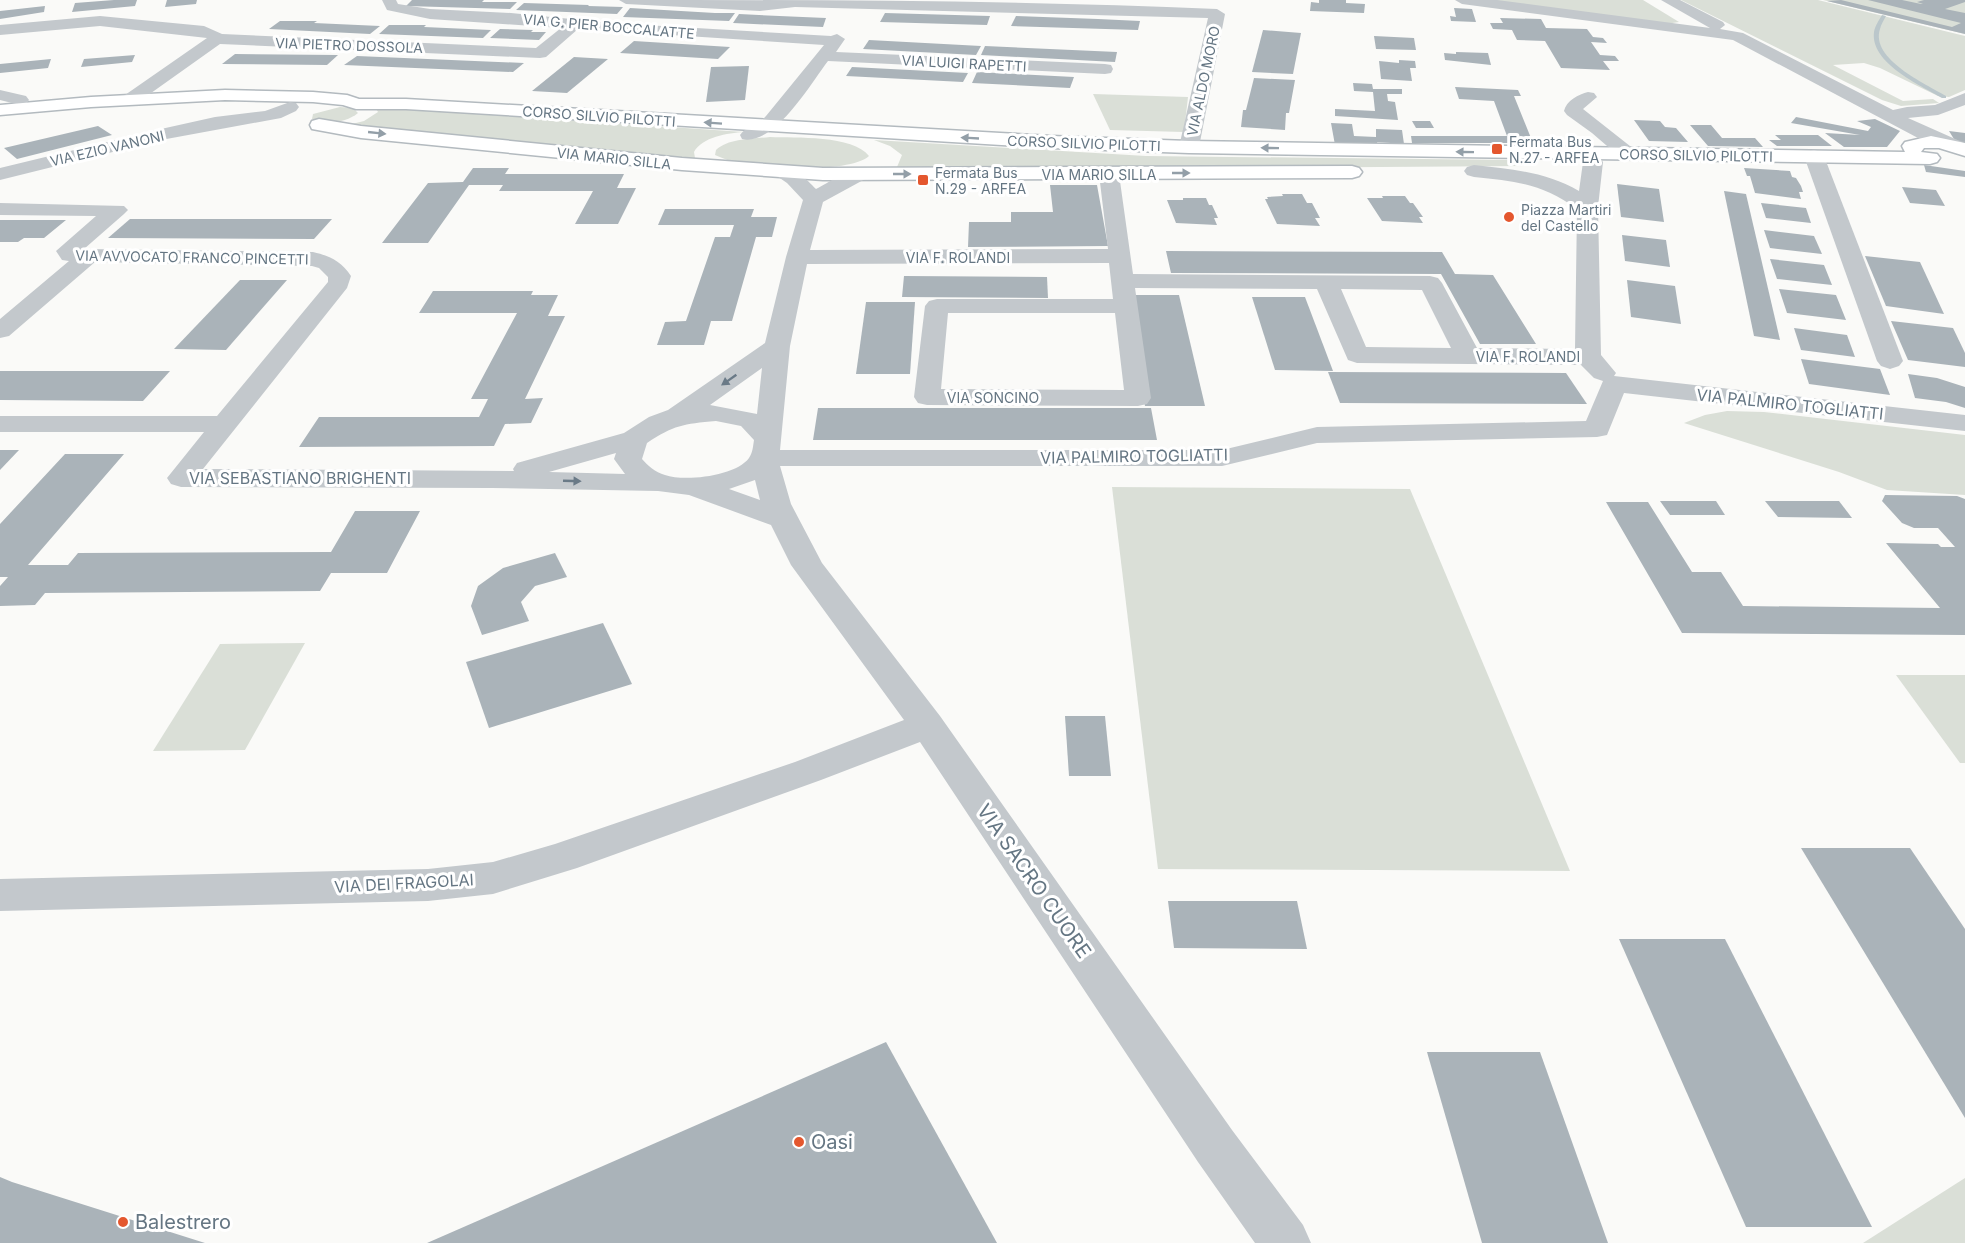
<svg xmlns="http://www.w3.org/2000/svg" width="1965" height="1243" viewBox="0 0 1965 1243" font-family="Inter,sans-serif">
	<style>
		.green { fill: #dadfd7 }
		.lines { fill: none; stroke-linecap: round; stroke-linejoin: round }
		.stream { fill: #bbc7cb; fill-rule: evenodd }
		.building { fill: #aab3b9 }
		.secondary-casing { stroke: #b3babf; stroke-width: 3 }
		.street { fill: #c3c8cc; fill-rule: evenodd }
		.secondary { fill: #fff; fill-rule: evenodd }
		.oneway { fill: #939fa8 }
		.oneway2 { fill: #6a7a87 }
		.poi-dot { fill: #e4572e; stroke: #fff; stroke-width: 2 }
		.labels { text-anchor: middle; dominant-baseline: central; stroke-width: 6; stroke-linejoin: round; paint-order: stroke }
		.far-street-label { font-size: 14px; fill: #657683; stroke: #fff }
		.far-poi-label { font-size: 14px; fill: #657683; stroke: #fff; text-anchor: start }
		.street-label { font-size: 16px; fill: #657683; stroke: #fff }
		.near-street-label { font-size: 20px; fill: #657683; stroke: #fff }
		.near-poi-label { font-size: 20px; fill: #657683; stroke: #fff; text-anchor: start }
	</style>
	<rect width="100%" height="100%" fill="#fafaf8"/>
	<g class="green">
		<polygon points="1479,0 1643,0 1679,22 1666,24"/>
		<polygon points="1681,0 1818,0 1965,36 1965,90 1949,97 1938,96 1880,68 1864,63 1833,65 1903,101 1933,99 1939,103 1901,106 1882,100"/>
		<polygon points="1823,0 1965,0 1965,34"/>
		<polygon points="1093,94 1188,97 1184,132 1110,130"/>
		<path d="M 340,107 L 353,108 L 358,113 C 346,123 326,125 312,119 L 313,114 Z"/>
		<path d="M 375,107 L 744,132 C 728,133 702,137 694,152 L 695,158 L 701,163 L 344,126 L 364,121 L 378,112 Z"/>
		<path d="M 770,137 C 795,138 853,135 869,156 C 851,173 766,169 742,164 C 732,162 724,159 715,155 L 716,150 C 729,138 753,139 770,137 Z"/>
		<polygon points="874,140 1146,156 1511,160 1532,166 904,170 897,167 902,155 890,146"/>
		<polygon points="1727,411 1764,412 1965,435 1965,495 1887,490 1839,472 1684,423 1705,415"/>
		<polygon points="1112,487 1410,489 1570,871 1158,869"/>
		<polygon points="305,643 245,750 153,751 220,644"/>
		<polygon points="1896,675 1965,675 1965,763 1960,763"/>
		<polygon points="1965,1178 1965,1243 1863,1243"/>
	</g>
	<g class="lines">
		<path class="stream" d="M 1882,15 L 1886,16 C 1884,20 1881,24 1880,29 C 1870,59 1926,84 1946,96 L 1946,98 L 1942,98 C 1920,85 1870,63 1874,32 C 1875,26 1879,20 1882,15 Z"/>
	</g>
	<g class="building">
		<polygon points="114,0 137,0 135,6 72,12 75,3"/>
		<polygon points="167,0 197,0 196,4 165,7"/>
		<polygon points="412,0 484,0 482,2 517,2 510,9 406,6"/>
		<polygon points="1319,0 1346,0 1346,3 1365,4 1364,13 1310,11 1311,2 1319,3"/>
		<polygon points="1841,0 1952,27 1961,23 1868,0 1902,0 1921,4 1923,4 1917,2 1924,0 1965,0 1965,2 1945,9 1965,13 1965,34 1827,1"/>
		<polygon points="524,3 589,5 588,6 623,7 617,14 516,10"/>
		<polygon points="45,6 44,12 0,19 0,11"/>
		<polygon points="630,8 715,13 735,13 729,21 623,17"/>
		<polygon points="1454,8 1472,9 1476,22 1451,21 1450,16 1456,17"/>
		<polygon points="885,13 990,16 987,25 880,22"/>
		<polygon points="739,14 759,15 826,18 823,27 733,23"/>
		<polygon points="1016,16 1098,19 1140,21 1138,30 1011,26"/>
		<polygon points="1500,18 1541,19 1546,28 1587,29 1593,37 1603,38 1607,43 1591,42 1600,55 1615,56 1619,61 1603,61 1610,70 1561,68 1545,41 1517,40 1512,30 1493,29 1490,23 1503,23"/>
		<polygon points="280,21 317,21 314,23 380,26 370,34 269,29"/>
		<polygon points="389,25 426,25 424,27 491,30 483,38 379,34"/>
		<polygon points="500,29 533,30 531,32 546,32 539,40 490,38"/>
		<polygon points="1263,30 1301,33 1293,74 1252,72"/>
		<polygon points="1374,36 1414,38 1416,50 1376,49"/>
		<polygon points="869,40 981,46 976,55 863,49"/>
		<polygon points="634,41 730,47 718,59 620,53"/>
		<polygon points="985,46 1117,52 1115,62 981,55"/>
		<polygon points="1456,52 1488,53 1491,65 1445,60 1444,53 1456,54"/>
		<polygon points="235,54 338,55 327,65 222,64"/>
		<polygon points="135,55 132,62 81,67 84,59"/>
		<polygon points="357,56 524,63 513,72 344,65"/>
		<polygon points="574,57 608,59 567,93 532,91"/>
		<polygon points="51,59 48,68 0,73 0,64"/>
		<polygon points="1399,60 1415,61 1416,68 1410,68 1412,81 1381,79 1379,61 1399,63"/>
		<polygon points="749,66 745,100 706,102 711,67"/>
		<polygon points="852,67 968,73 963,82 846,76"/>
		<polygon points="977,72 1074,77 1070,88 972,83"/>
		<polygon points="1254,78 1295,80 1289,113 1286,113 1285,130 1241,127 1243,110 1246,110"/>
		<polygon points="1353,83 1372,84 1373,89 1402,89 1402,94 1387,94 1388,101 1395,102 1398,120 1335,116 1335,109 1375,111 1373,92 1354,91"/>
		<polygon points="1455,87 1518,90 1521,96 1514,96 1533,143 1412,143 1411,136 1507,136 1494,101 1459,99"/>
		<polygon points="1796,117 1868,131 1871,127 1857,121 1875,119 1900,131 1887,147 1844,147 1825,133 1860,135 1791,123"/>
		<polygon points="1634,120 1660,121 1665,127 1676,128 1688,142 1649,141"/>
		<polygon points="1412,121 1430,121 1434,128 1416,128"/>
		<polygon points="1331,123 1352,124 1354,136 1376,137 1376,129 1402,130 1404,144 1377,142 1378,145 1335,145"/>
		<polygon points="1690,125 1711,125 1722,138 1755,138 1763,147 1708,146"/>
		<polygon points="98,126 112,135 17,159 4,148"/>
		<polygon points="1949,131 1965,133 1965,144 1957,144"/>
		<polygon points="1775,135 1818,135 1832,146 1777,146 1769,140 1781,140"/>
		<polygon points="1924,165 1965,171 1965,177 1926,172"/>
		<polygon points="473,168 509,168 505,174 624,174 617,188 636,188 618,224 575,224 593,191 499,191 503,185 469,185 428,243 382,243 428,183 463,182"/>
		<polygon points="1744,168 1790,171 1792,177 1796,178 1801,186 1803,192 1799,192 1801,199 1755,193 1750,176 1747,176"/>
		<polygon points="1617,184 1659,189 1664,222 1621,217"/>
		<polygon points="1050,185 1097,185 1108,246 968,247 969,222 1011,222 1011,212 1053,212"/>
		<polygon points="1902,187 1936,190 1945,206 1910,203"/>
		<polygon points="1724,191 1746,194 1780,340 1754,336"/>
		<polygon points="1282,194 1302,194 1307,203 1312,203 1320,218 1315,218 1320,226 1277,224 1265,199 1268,199 1267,197 1283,196"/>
		<polygon points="1382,196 1405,196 1410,203 1413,203 1423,217 1419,217 1423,223 1382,221 1367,198 1383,198"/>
		<polygon points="1183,198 1206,198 1209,205 1212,205 1218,218 1214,218 1217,225 1176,223 1167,200 1183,200"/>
		<polygon points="1761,203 1806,208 1811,223 1766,218"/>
		<polygon points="665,209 754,209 751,217 777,217 772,237 756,237 732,321 711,321 704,345 657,345 665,322 686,321 715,237 730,237 734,225 658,225"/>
		<polygon points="130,219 332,219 314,239 108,238"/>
		<polygon points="0,220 66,220 44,238 24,238 18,242 0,242"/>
		<polygon points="1764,230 1814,236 1822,254 1770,248"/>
		<polygon points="1622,235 1666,240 1670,267 1625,261"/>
		<polygon points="1166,251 1442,252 1455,274 1493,275 1536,344 1480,344 1441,274 1171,273"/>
		<polygon points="1865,256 1920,262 1944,314 1886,306"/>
		<polygon points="1770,259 1824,265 1832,285 1777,279"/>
		<polygon points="904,276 1047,277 1048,298 902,297"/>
		<polygon points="240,280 287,280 226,350 174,349"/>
		<polygon points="1627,280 1675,286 1681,324 1631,317"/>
		<polygon points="1779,289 1836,295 1846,320 1787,313"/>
		<polygon points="433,291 533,291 531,295 558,295 548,316 565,316 525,399 543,398 531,423 505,424 494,446 299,447 319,417 479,417 488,399 471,399 517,313 419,313"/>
		<polygon points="1126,295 1179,295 1205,406 1145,406"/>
		<polygon points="1252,297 1305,297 1333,371 1275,370"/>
		<polygon points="866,302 915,302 910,374 856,374"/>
		<polygon points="1891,321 1953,328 1965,353 1965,367 1908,360"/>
		<polygon points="1794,328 1847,335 1855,357 1801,350"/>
		<polygon points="1801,359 1880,369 1890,395 1809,384"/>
		<polygon points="0,371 170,371 143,401 0,400"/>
		<polygon points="1328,372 1566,373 1587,404 1340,403"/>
		<polygon points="1908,374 1937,378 1965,387 1965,408 1946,402 1915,398"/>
		<polygon points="818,408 1151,408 1157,440 813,440"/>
		<polygon points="0,450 19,450 0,470"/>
		<polygon points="65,454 124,454 28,565 68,565 78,553 331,552 355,511 420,511 387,573 331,573 320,591 45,593 35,605 0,606 0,586 8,577 0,577 0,524"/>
		<polygon points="1885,495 1957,496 1965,499 1965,635 1682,633 1606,502 1648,502 1692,572 1721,572 1743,606 1940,608 1886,543 1938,544 1941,547 1955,547 1938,528 1914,528 1902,523 1882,501"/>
		<polygon points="1660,501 1716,501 1725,515 1670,515"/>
		<polygon points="1765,501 1839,501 1852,518 1778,517"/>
		<polygon points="555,553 567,577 535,586 521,602 529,621 482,635 471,606 478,586 503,568"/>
		<polygon points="603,623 632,684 489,728 466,662"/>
		<polygon points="1065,716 1105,716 1111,776 1069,776"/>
		<polygon points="1801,848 1910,848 1965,929 1965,1118"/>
		<polygon points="1168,901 1297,901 1307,949 1174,948"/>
		<polygon points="1619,939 1725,939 1872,1227 1746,1227"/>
		<polygon points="886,1042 997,1243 427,1243"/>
		<polygon points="1427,1052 1540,1052 1608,1243 1482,1243"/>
		<polygon points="0,1177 12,1182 205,1243 0,1243"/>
	</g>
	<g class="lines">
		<defs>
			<g id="secondary">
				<polygon points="225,90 313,92 347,95 359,99 406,99 1051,136 1189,141 1905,152 1902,146 1905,142 1931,136 1965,143 1965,156 1939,148 1924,148 1921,152 1937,154 1940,158 1937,162 1930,164 1189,153 1051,148 406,109 356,109 343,105 313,102 225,100 91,107 0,115 0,105 91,97"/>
				<polygon points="319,119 361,126 682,158 823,168 1352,166 1359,168 1362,172 1359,176 1352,178 823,180 682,170 361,138 312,129 310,125 312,121"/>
			</g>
		</defs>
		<use href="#secondary" class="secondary-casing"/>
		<g class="street">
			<path d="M 382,0 L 396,0 L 398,4 L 430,9 L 511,13 L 611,23 L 831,36 L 837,34 L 845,39 L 836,52 L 1105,64 L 1111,65 L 1113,69 L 1111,73 L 1105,74 L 828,61 C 811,83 774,147 742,139 L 740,135 C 746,126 759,124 766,116 L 824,45 L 578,29 L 546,57 L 540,58 L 220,44 L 137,103 L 125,103 L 122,99 L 125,95 L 207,38 L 100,26 L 0,35 L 0,25 L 100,16 L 204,26 L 222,34 L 536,48 L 561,28 L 430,19 L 387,10 Z"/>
			<path d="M 619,0 C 818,0 1018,0 1217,9 L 1225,14 L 1199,147 L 1196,151 L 1182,151 L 1179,147 L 1208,18 L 795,7 L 760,11 L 626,4 Z"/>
			<polygon points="1455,0 1497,0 1710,28 1661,0 1680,0 1723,22 1725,25 1720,29 1743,33 1893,110 1907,107 1935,105 1965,93 1965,105 1938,115 1908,118 1962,142 1965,146 1962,150 1948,150 1918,138 1733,40 1462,4"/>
			<polygon points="0,90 26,96 29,100 26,104 20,105 0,100"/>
			<path d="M 1588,92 L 1594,93 L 1597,97 L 1583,109 L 1635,150 L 1638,154 L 1635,158 L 1621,158 L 1592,133 L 1567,115 L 1564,111 C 1566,101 1579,94 1588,92 Z"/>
			<polygon points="290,102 296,103 299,107 296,111 281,118 161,140 0,180 0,168 161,129 215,117 265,111"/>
			<polygon points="1814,150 1821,152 1824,156 1903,361 1899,366 1890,369 1881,366 1877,361 1804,156 1807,152"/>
			<path d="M 1593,156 L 1600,158 L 1603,162 L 1598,207 L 1601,355 L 1616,373 L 1614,376 L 1965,415 L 1965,431 L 1624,393 L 1607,435 L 1597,437 L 1317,443 L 1222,466 L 780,466 L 791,504 L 822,563 L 940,716 L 1232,1130 L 1303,1225 L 1311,1243 L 1255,1243 L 1198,1162 L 920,742 L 821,780 L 577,868 L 493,894 L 428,901 L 0,911 L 0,879 L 428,869 L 493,862 L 555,844 L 795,762 L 904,720 L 791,565 L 771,525 L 689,495 L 658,491 L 492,488 L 181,487 L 171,484 L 167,478 L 204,432 L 0,432 L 0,416 L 217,416 L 328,282 L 328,277 L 319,268 L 312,266 L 95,262 L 9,336 L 0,338 L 0,319 L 69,261 L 62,260 L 56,251 L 96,216 L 0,215 L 0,203 L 124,206 L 128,210 L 124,214 L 84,249 L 313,252 C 330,256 341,261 351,276 L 347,288 L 203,469 L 514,471 L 513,469 L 517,463 L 624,433 L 649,417 L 668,410 L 765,343 L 786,257 L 803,200 L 787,183 L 771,172 L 774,168 C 792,163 805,178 816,189 C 831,182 850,166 867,170 L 870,174 L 867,178 L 823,202 L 810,250 L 1108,249 L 1099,174 L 1102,170 L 1116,170 L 1119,174 L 1133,274 L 1430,276 L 1438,278 L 1442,283 L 1477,348 L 1575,349 L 1577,209 C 1543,184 1515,181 1474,177 L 1467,175 L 1464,171 L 1467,167 L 1474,165 C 1512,169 1546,172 1579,191 L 1583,162 L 1586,158 ZM 1109,263 L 1113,299 L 937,299 L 929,301 L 925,306 L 914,397 L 918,403 L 927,405 L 1138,406 L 1147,404 L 1151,398 L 1135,288 L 1317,289 L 1348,360 L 1357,363 L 1581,365 L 1594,378 L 1603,381 L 1586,421 L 1317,427 L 1222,450 L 780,450 L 790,346 L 807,264 ZM 1341,289 L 1422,290 L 1451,348 L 1366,347 ZM 948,313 L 1115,313 L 1124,390 L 941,389 ZM 762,368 L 757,414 L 710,405 ZM 716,421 L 741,426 L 754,440 C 753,446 753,452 749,458 C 736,476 685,482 665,475 C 655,472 648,466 642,459 L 647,443 C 674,425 683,424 716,421 ZM 616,453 L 614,459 L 625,474 L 549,472 ZM 755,480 L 760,500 L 729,489 Z"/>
		</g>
		<use href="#secondary" class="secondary"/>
	</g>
	<defs><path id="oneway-solid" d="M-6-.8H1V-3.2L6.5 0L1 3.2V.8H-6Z" transform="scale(1.5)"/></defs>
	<g class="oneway">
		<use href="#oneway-solid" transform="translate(713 123) rotate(-176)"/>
		<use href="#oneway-solid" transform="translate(377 133) rotate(6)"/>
		<use href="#oneway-solid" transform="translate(970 138) rotate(-177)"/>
		<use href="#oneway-solid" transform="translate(1270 148) rotate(-179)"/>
		<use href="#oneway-solid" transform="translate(1465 152) rotate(-179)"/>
		<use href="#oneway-solid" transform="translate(1181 173)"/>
		<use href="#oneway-solid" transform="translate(902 174)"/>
	</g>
	<g class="oneway2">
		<use href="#oneway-solid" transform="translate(729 380) rotate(145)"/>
		<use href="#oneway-solid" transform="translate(572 481) rotate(2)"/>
	</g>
	<g class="poi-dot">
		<rect x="1491" y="143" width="12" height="12" rx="3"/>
		<rect x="917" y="174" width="12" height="12" rx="3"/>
		<circle cx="1509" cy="217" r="6"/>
		<circle cx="799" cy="1142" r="6"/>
		<circle cx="123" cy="1222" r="6"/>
	</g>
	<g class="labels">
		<g class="far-street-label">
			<text transform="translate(609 26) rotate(5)">VIA G. PIER BOCCALATTE</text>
			<text transform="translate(349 45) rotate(2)">VIA PIETRO DOSSOLA</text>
			<text transform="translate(964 63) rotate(3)">VIA LUIGI RAPETTI</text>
			<text transform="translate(1203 81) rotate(-78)">VIA ALDO MORO</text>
			<text transform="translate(599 116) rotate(4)">CORSO SILVIO PILOTTI</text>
			<text transform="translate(1084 143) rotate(2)">CORSO SILVIO PILOTTI</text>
			<text transform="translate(107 148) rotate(-13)">VIA EZIO VANONI</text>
			<text transform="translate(1696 155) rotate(1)">CORSO SILVIO PILOTTI</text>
			<text transform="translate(614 158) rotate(6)">VIA MARIO SILLA</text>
			<text x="1099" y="174">VIA MARIO SILLA</text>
			<text transform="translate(192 257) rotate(1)">VIA AVVOCATO FRANCO PINCETTI</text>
			<text x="958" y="257">VIA F. ROLANDI</text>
			<text x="1528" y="356">VIA F. ROLANDI</text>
			<text x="993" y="397">VIA SONCINO</text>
		</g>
		<g class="far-poi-label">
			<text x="1509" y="141">Fermata Bus<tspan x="1509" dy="16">N.27 - ARFEA</tspan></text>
			<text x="935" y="172">Fermata Bus<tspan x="935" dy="16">N.29 - ARFEA</tspan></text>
			<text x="1521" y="209">Piazza Martiri<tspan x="1521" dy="16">del Castello</tspan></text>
		</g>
		<g class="street-label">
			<text transform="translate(1790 404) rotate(6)">VIA PALMIRO TOGLIATTI</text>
			<text transform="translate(1134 456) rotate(-1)">VIA PALMIRO TOGLIATTI</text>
			<text x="300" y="478">VIA SEBASTIANO BRIGHENTI</text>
			<text transform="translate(404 883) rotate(-3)">VIA DEI FRAGOLAI</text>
		</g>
		<g class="near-street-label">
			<text transform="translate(1034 881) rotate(55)">VIA SACRO CUORE</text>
		</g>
		<g class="near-poi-label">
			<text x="811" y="1142">Oasi</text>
			<text x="135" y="1222">Balestrero</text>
		</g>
	</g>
</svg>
